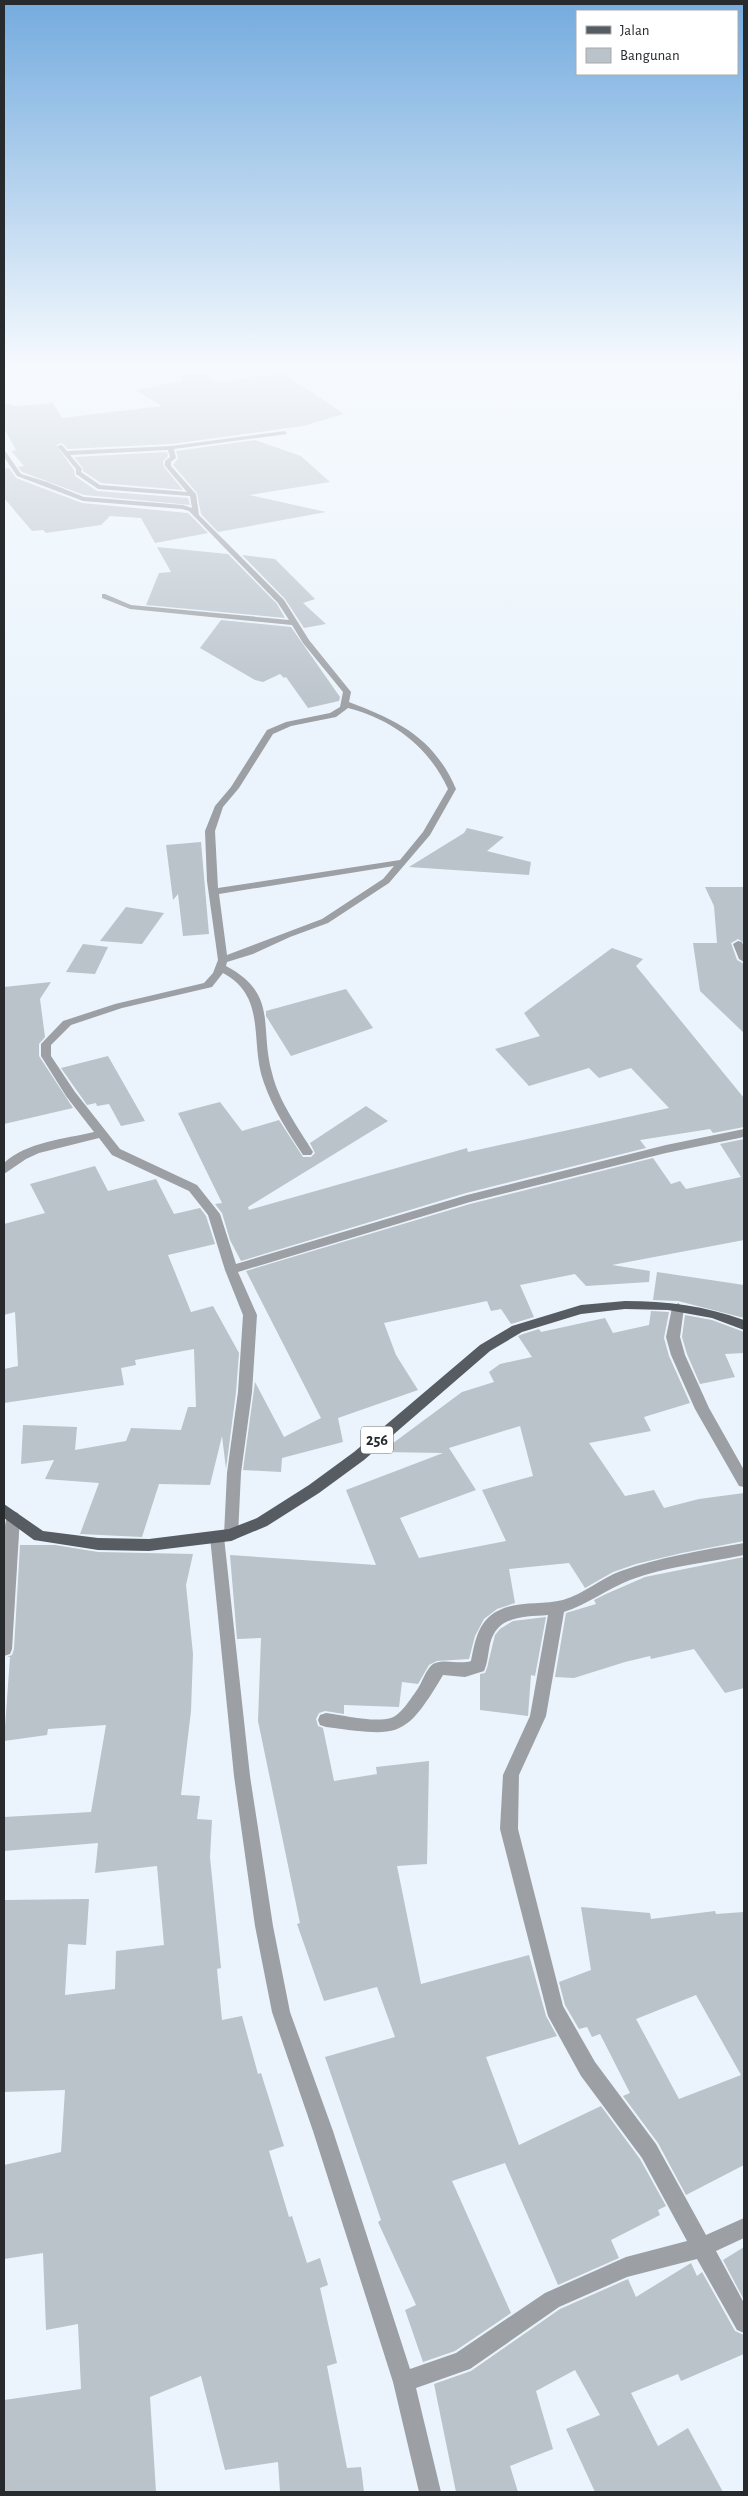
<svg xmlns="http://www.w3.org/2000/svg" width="748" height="2496" viewBox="0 0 748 2496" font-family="'Alegreya Sans',sans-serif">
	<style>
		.building { fill: #bac2ca; fill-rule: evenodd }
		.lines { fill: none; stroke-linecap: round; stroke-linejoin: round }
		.minor { fill: #9c9fa3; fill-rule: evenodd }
		.primary { fill: #565c62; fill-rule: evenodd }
		.labels { text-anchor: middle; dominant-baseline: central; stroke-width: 5; stroke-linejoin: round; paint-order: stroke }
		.shield { fill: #fff; stroke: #686b6d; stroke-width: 1 }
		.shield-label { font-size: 16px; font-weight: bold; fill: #272b2e }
	</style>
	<rect width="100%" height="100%" fill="#ebf4fc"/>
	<g class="building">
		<polygon points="283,373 344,414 303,426 171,444 68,449 62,443 56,445 74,470 75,476 97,491 188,498 190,505 84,495 22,472 18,467 24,466 11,451 16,450 4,428 4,403 16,406 53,403 62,418 162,406 135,390 182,381 181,374 205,374 217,382"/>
		<polygon points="255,440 301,456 330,482 249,495 326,512 218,532 201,514 197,493 173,465 178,458 176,451"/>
		<polygon points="167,452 168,456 163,461 164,467 183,490 101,483 83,471 83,468 74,457"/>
		<polygon points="9,468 16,478 82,503 188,513 208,533 155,543 141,518 110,516 101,525 46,533 43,530 32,531 4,498 4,469"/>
		<polygon points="157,547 228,554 277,604 285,618 146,605 159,573 171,572"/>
		<polygon points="242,555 275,559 315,599 303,603 326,624 304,628 285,599"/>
		<polygon points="221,620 291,627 340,697 339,701 308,708 286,677 284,678 280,674 263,682 255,680 200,648"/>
		<polygon points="467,828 504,837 487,851 531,862 529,875 409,867 464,833"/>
		<polygon points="201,842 209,934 183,936 178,894 173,900 166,845"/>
		<polygon points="705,887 744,887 744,943 738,939 731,943 737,960 744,964 744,1033 700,991 693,943 717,943 714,906"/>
		<polygon points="126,907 164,913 142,944 100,941"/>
		<polygon points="83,944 108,947 95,974 66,972"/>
		<polygon points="612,948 643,959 636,966 744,1098 744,1127 713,1133 710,1129 640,1140 646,1148 466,1193 241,1261 230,1240 222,1213 215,1204 222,1203 178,1113 220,1102 242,1131 279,1120 303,1157 311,1157 315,1153 310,1143 366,1106 388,1121 248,1207 249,1210 467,1148 468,1152 669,1108 631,1068 599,1078 589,1068 529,1086 495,1049 540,1036 524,1013"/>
		<polygon points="51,982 40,999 45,1037 39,1044 39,1056 73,1108 4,1124 4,987"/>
		<polygon points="346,989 373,1028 291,1056 266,1016 266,1011"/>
		<polygon points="108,1056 145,1121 121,1126 109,1104 97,1106 96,1103 87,1105 61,1068"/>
		<polygon points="744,1139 744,1240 612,1265 650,1271 649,1282 586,1286 575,1274 520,1285 534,1317 511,1324 501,1309 491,1311 487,1301 384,1323 396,1355 418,1390 338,1418 343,1442 282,1458 281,1472 243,1470 255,1382 284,1437 321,1418 246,1271 470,1204 653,1158 671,1184 680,1181 686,1189 741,1177 720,1144"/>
		<polygon points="95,1166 108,1191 156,1179 174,1214 200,1208 206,1216 215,1244 168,1255 191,1312 213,1306 239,1353 236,1392 226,1469 222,1436 210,1485 159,1484 142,1537 80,1534 99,1483 45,1479 54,1460 21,1464 23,1425 77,1427 75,1450 126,1441 131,1428 181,1430 188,1407 196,1407 194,1349 135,1360 136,1365 121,1368 124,1385 4,1403 4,1369 18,1366 15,1312 4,1315 4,1224 45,1213 30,1184"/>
		<polygon points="657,1272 744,1285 744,1318 678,1301 653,1300"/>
		<path d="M 651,1311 L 669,1312 L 664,1338 L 669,1356 L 690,1403 L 644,1417 L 651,1431 L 589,1443 L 625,1496 L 654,1490 L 664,1508 L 699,1499 L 744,1493 L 744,1541 L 682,1553 L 636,1564 L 613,1572 L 585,1588 L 569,1563 L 509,1569 L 515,1603 L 497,1609 L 484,1619 L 475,1636 L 469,1659 L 437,1661 L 429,1665 L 418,1684 L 402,1682 L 399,1707 L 344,1705 L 344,1714 L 325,1711 L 319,1713 L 316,1719 L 318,1726 L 323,1728 L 334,1781 L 377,1774 L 376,1767 L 429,1761 L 427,1864 L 397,1866 L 421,1984 L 529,1955 L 546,2016 L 557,2036 L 486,2057 L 519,2145 L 601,2106 L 640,2159 L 666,2206 L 658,2210 L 660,2215 L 611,2240 L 619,2258 L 558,2285 L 505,2163 L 452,2181 L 511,2313 L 455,2351 L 423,2362 L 405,2310 L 416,2305 L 378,2222 L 381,2220 L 325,2057 L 395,2037 L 377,1987 L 324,2001 L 297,1924 L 300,1923 L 258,1721 L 261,1638 L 237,1639 L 230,1555 L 376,1565 L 346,1490 L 443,1453 L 381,1452 L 462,1392 L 494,1382 L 489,1372 L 500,1364 L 532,1357 L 518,1336 L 523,1334 L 539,1329 L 541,1332 L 605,1318 L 613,1333 L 649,1325 ZM 520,1426 L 533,1476 L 482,1490 L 506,1541 L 419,1558 L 400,1518 L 476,1490 L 449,1448 Z"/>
		<polygon points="685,1315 712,1320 744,1332 744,1353 725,1354 735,1377 700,1384 687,1354 682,1337"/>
		<polygon points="20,1545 55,1545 98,1552 193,1554 186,1585 193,1654 191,1711 181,1795 200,1796 197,1819 212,1820 210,1857 221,1968 217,1969 222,2020 242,2016 258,2074 261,2073 284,2146 269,2151 289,2217 292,2216 307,2263 320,2258 328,2285 320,2288 337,2363 327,2366 347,2468 361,2467 364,2492 280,2492 278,2462 225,2470 201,2376 150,2397 156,2492 4,2492 4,2400 81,2389 78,2324 46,2330 43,2253 4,2259 4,2165 61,2152 65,2090 4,2092 4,1900 89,1899 86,1945 68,1944 65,1995 115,1989 116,1951 164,1945 157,1866 95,1873 98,1843 4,1851 4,1817 91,1812 106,1725 48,1729 47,1735 4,1741 10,1657 7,1657 12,1655 14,1649"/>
		<polygon points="744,1557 744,1688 725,1693 694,1649 651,1659 650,1656 625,1662 574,1678 555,1677 566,1613 596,1604 594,1600 606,1594 645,1577"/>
		<polygon points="546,1617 535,1676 531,1675 528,1716 480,1710 480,1674 485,1673 487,1668 495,1635 500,1629 513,1621"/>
		<path d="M 581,1907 L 650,1913 L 651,1919 L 715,1911 L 716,1914 L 744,1912 L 744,2165 L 686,2195 L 658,2143 L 623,2096 L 630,2093 L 600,2034 L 592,2037 L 587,2027 L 579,2029 L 565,2005 L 559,1982 L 591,1970 ZM 696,1995 L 741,2075 L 679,2099 L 636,2019 Z"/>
		<polygon points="744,2247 744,2300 723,2260"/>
		<polygon points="691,2263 697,2276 702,2272 735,2331 744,2335 744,2354 681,2381 678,2374 631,2393 658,2446 688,2428 723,2492 595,2492 566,2429 600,2415 575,2370 536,2391 553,2449 510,2466 518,2492 456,2492 434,2384 471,2371 560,2309 628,2279 636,2297"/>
	</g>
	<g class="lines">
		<g class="minor">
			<path d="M 285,431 L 287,434 L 174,449 L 176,458 L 171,462 L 171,466 L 196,494 L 199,515 L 284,600 L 309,640 L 351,692 L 349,702 C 399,721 434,738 456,789 L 430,835 L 389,883 L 328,923 L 290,937 L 253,954 L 227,962 L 226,966 C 279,994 259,1027 272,1073 C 279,1102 298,1127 313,1152 L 311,1155 L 303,1155 C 288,1132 273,1109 264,1083 C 249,1043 268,997 223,973 L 212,987 L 122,1008 L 71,1025 L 51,1045 L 51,1056 L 75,1092 L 120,1149 L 197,1185 L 220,1214 L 236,1264 L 467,1195 L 666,1145 L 744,1129 L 744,1137 L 666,1153 L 470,1202 L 238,1272 L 257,1315 L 252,1392 L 241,1473 L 238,1535 L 236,1539 L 231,1541 L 226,1539 L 224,1535 L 227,1473 L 238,1392 L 243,1315 L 225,1270 L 208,1215 L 189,1191 L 112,1155 L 99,1138 L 39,1153 L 26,1159 L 4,1174 L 4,1163 C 26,1142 65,1139 94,1132 L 66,1096 L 41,1056 L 41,1044 L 63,1021 L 115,1004 L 204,983 L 213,973 L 218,960 L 207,881 L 205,831 L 215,806 L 231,787 L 267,730 L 286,722 L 330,713 L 340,707 L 343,692 L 303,643 L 292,625 L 130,609 L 102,598 L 102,594 L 105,594 L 131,605 L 289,620 L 278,603 L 189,511 L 182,509 L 83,501 L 17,476 L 4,457 L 4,451 L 6,452 L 21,474 L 47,482 L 84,497 L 183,505 L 192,508 L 190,496 L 98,489 L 76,474 L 76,469 L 57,446 L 62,445 L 67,451 L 171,446 ZM 168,450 L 170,457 L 165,461 L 165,466 L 187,492 L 100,485 L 81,472 L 82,469 L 70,455 ZM 348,708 C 392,719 429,747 448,789 L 423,832 L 400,860 L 218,888 L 215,831 L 223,807 L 239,788 L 273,734 L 291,726 L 336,717 ZM 394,866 L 383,879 L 322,919 L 227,955 L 219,894 Z"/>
			<polygon points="738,941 742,942 744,947 744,962 739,959 733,944"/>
			<polygon points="678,1303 684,1308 680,1337 685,1355 709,1408 744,1470 744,1487 739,1486 695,1409 671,1355 666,1337 672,1308"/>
			<path d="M 13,1511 L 18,1513 L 20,1517 L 12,1649 L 10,1654 L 4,1656 C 3,1634 0,1528 8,1513 Z"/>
			<path d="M 217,1531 L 222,1533 L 224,1537 L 250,1776 L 273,1926 L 290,2012 L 333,2131 L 410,2369 L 456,2353 L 545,2293 L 626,2257 L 687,2241 L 642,2158 L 581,2076 L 548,2016 L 500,1829 L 503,1775 L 530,1716 L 548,1615 C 524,1617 497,1615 490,1644 C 488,1653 488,1662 484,1671 L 465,1677 L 443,1675 C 404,1741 398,1736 326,1727 L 320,1725 L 318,1720 L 320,1715 L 326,1713 C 343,1715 374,1723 391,1718 C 401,1715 411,1698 417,1690 C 422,1683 426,1669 433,1664 C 445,1658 459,1665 471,1661 C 474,1646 477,1627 490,1616 C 511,1599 539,1606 563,1600 C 584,1594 601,1578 621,1571 C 661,1557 703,1550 744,1543 L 744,1555 C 707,1563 667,1566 630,1580 C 607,1589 588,1604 564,1612 L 546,1716 L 519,1775 L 518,1829 L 563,2006 L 595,2062 L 656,2144 L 706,2235 L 744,2218 L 744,2238 L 716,2251 L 744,2303 L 744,2333 L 737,2330 L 697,2259 L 627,2277 L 559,2307 L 470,2369 L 416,2388 L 441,2492 L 419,2492 L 393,2382 L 313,2131 L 272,2012 L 255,1926 L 234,1776 L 210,1537 L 212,1533 Z"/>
		</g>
		<path class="primary" d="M 625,1301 C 667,1301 705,1306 744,1320 L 744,1330 L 712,1318 L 668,1310 L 625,1309 L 581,1314 L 522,1332 L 490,1351 L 364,1460 L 319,1493 L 267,1526 L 231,1541 L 149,1551 L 98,1550 L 34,1540 L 4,1518 L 4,1504 L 43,1531 L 98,1538 L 149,1539 L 229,1529 L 257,1518 L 309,1485 L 354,1452 L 480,1345 L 512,1326 L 581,1305 Z"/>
	</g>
	<linearGradient id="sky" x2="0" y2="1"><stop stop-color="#74abde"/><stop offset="0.51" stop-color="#f6fafe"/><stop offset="1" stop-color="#f6fafe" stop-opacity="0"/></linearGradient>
	<rect width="748" height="719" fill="url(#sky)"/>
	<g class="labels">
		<rect class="shield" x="361" y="1426.5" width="32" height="27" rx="4"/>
		<g class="shield-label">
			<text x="377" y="1440">256</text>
		</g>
	</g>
	<rect width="748" height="2496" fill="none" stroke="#272b2e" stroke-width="10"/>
	<rect x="576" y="10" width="162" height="65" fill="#ffffff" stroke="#a9aaab"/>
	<rect x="586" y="26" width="25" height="8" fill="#565c62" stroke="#a9aaab"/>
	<text x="620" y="35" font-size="15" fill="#272b2e">Jalan</text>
	<rect x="586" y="48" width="25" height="15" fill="#bac2ca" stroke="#a9aaab"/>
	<text x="620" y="60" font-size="15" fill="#272b2e">Bangunan</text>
</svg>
